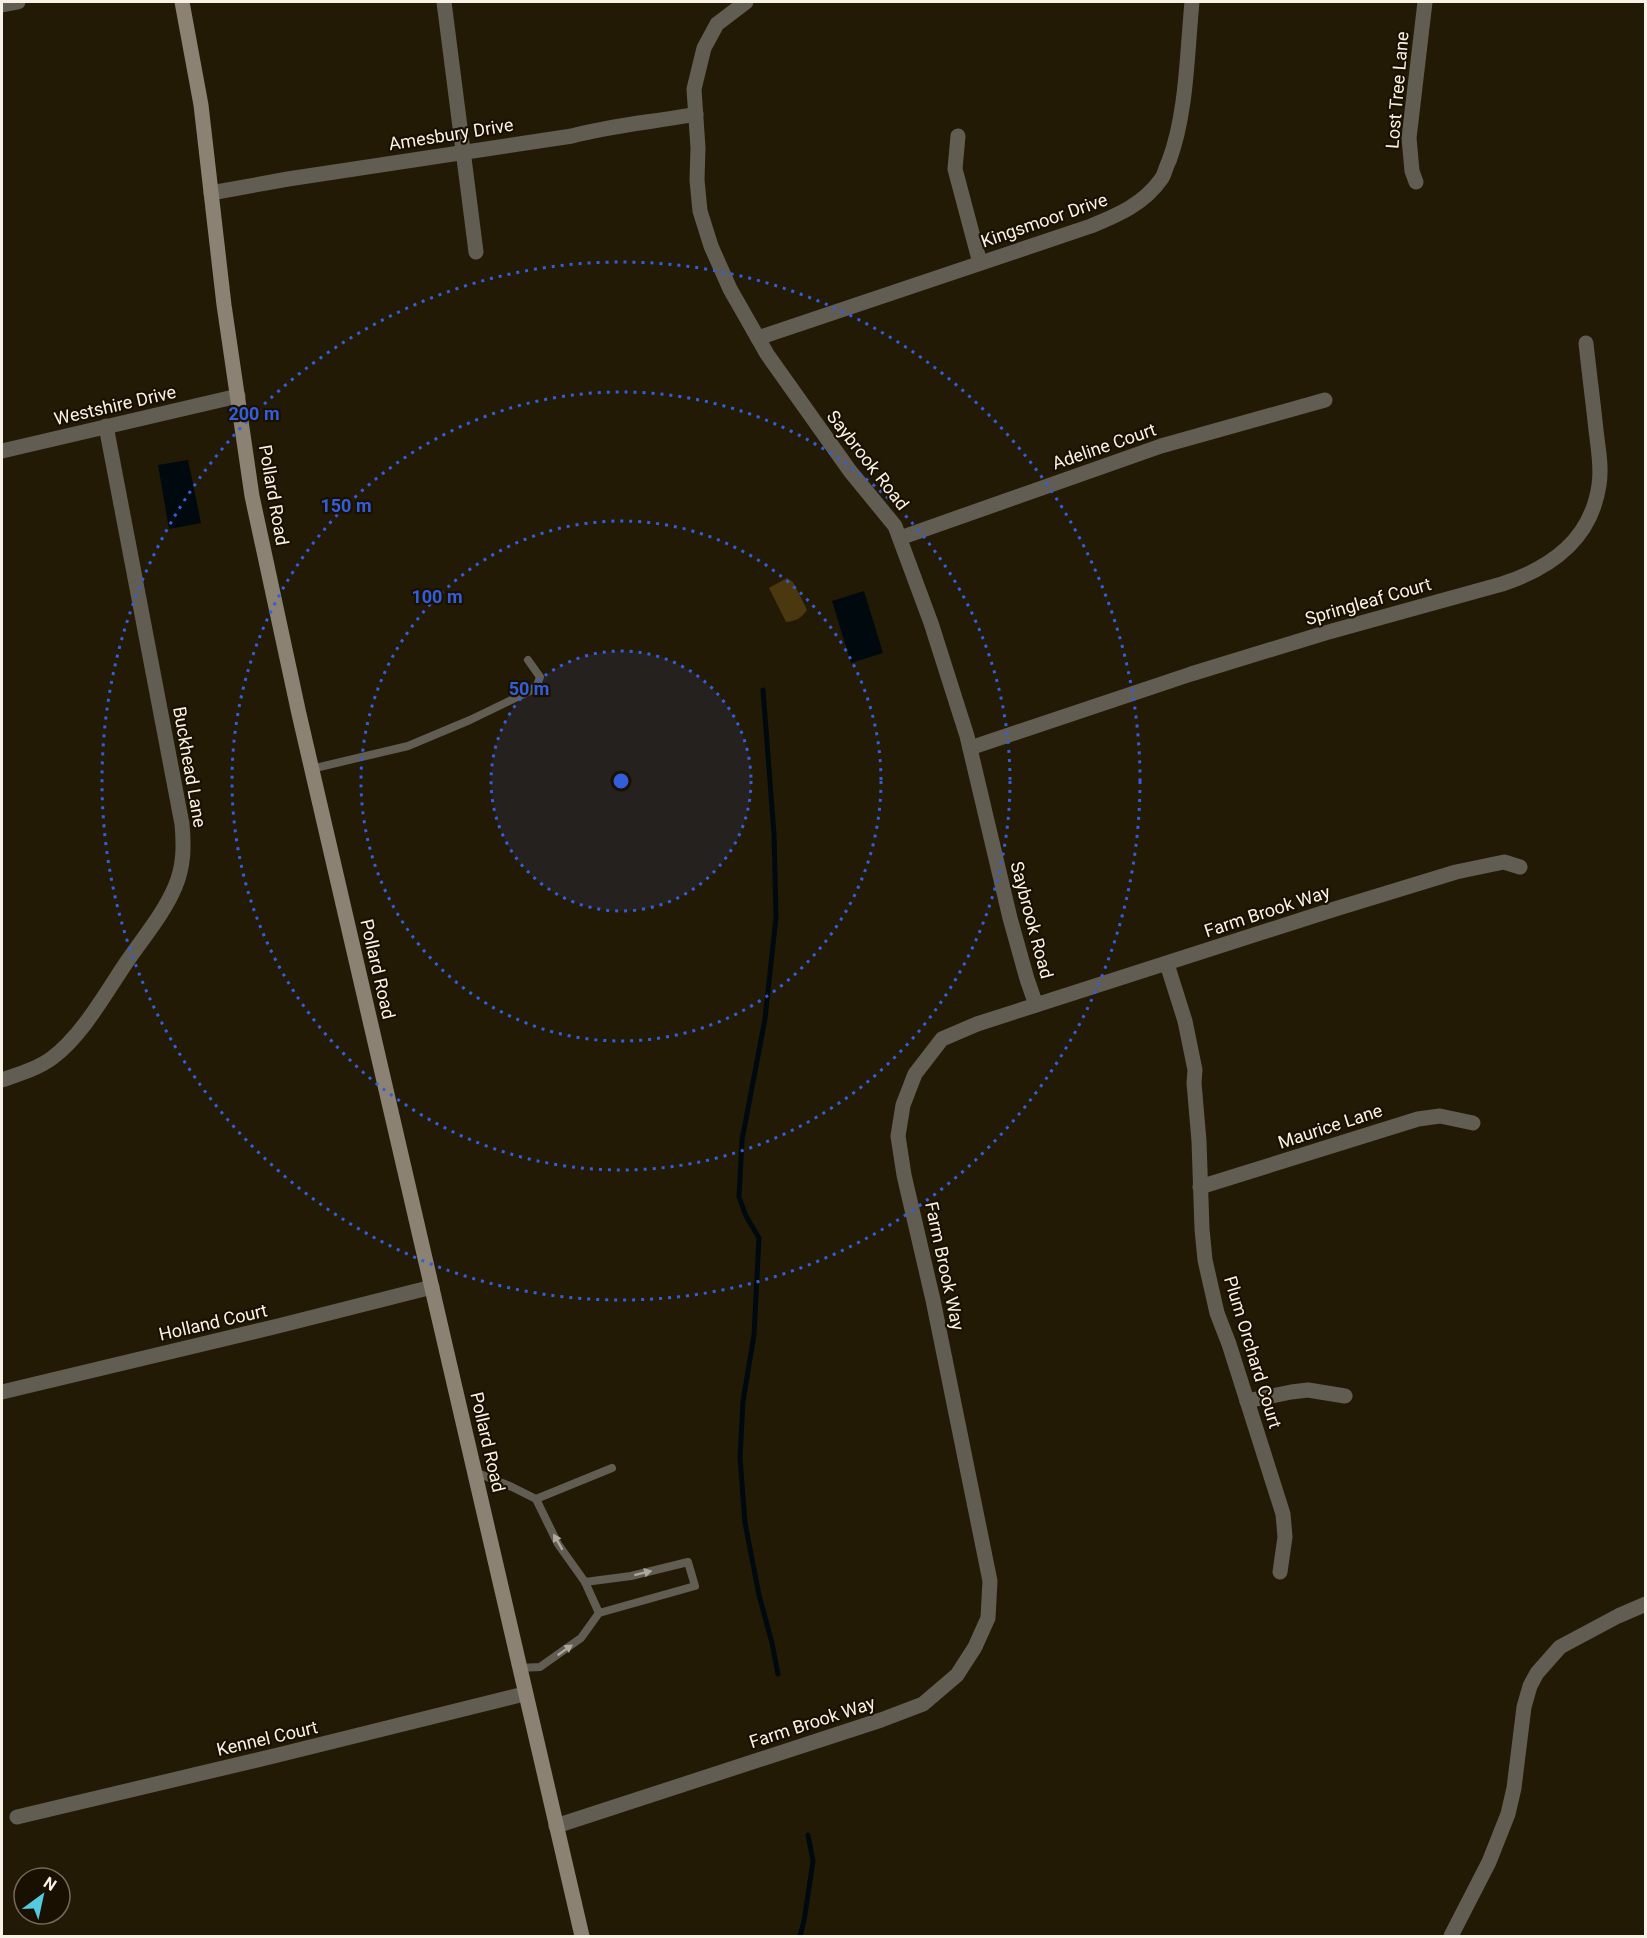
<svg xmlns="http://www.w3.org/2000/svg" width="1647" height="1938" viewBox="0 0 1647 1938" font-family="Roboto,sans-serif">
	<style>
		.green { fill: #4b380f }
		.water { fill: #000a0e }
		.lines { fill: none; stroke-linecap: round; stroke-linejoin: round }
		.stream { stroke: #000a0e; stroke-width: 5 }
		.lane { stroke: #625d53; stroke-width: 8 }
		.street { stroke: #625d53; stroke-width: 15 }
		.secondary { stroke: #8b8273; stroke-width: 15 }
		.oneway { fill: #ada79c }
		.ring { fill: none; stroke: #335ed9; stroke-width: 3; stroke-dasharray: 3 6 }
		.labels { text-anchor: middle; dominant-baseline: central; stroke-width: 4.5; stroke-linejoin: round; paint-order: stroke }
		.street-label { font-size: 18px; fill: #f8f1e5; stroke: #1a1001 }
		.centre { fill: #335ed9; stroke: #1a1001; stroke-width: 3 }
		.ring-label { font-size: 18px; text-anchor: middle; font-weight: bold; fill: #335ed9; stroke: #1a1001; stroke-width: 4.5; stroke-linejoin: round; paint-order: stroke }
	</style>
	<rect width="100%" height="100%" fill="#231a06"/>
	<path class="green" d="M 787,578 L 793,582 L 807,610 C 801,618 797,621 786,622 L 769,588 Z"/>
	<g class="water">
		<polygon points="188,460 201,523 169,529 158,465"/>
		<polygon points="864,591 883,653 851,663 832,601"/>
	</g>
	<g class="lines">
		<g class="stream">
			<polyline points="763,690 774,834 776,917 765,1019 742,1140 739,1197 746,1216 759,1238 754,1335 743,1401 740,1458 745,1523 759,1595 772,1643 778,1674"/>
			<polyline points="800,1936 804,1921 813,1861 808,1835"/>
		</g>
		<g class="lane">
			<polyline points="311,769 408,746 470,720 536,688 540,677 528,660"/>
			<polyline points="475,1472 512,1487 536,1499 558,1544 585,1582 599,1613"/>
			<polyline points="536,1499 612,1468"/>
			<polyline points="519,1668 540,1667 581,1638 599,1613 695,1586 688,1562 631,1576 585,1582"/>
		</g>
		<g class="street">
			<polyline points="444,2 476,252"/>
			<polyline points="746,2 717,24 704,48 694,89 698,148 697,180 700,211 711,246 730,289 767,354 850,471 895,526 931,623 967,736 1010,918 1027,979 1036,1005"/>
			<polyline points="2,5 18,2"/>
			<polyline points="958,136 955,169 980,263"/>
			<polyline points="1416,182 1412,171 1409,138 1425,2"/>
			<path d="M 211,193 L 288,179 L 572,136 C 612,125 655,122 696,114"/>
			<path d="M 758,338 L 1091,226 C 1118,215 1144,204 1162,178 C 1165,173 1166,166 1169,161 C 1187,113 1187,52 1192,2"/>
			<polyline points="2,451 238,396"/>
			<polyline points="900,538 1161,446 1325,400"/>
			<path d="M 970,748 L 1191,674 L 1325,633 L 1502,584 C 1551,568 1591,540 1599,485 C 1602,467 1598,448 1596,430 C 1593,401 1589,372 1586,343"/>
			<polyline points="1167,964 1185,1021 1195,1070 1194,1083 1199,1141 1202,1229 1205,1260 1217,1313 1229,1344 1283,1514 1285,1537 1280,1572"/>
			<path d="M 2,1080 C 19,1074 37,1069 52,1058 C 83,1035 106,992 128,960 C 144,937 164,913 175,887 C 184,866 184,846 182,824 L 106,426"/>
			<polyline points="1200,1187 1418,1119 1440,1116 1473,1123"/>
			<polyline points="2,1392 278,1326 432,1287"/>
			<polyline points="1247,1401 1291,1392 1308,1390 1345,1396"/>
			<polyline points="17,1817 278,1755 524,1694"/>
			<polyline points="556,1826 881,1720 923,1704 957,1675 975,1647 988,1618 990,1581 933,1300 904,1175 898,1136 903,1105 915,1074 942,1039 977,1024 1335,909 1456,872 1504,862 1520,867"/>
			<polyline points="1451,1936 1489,1862 1508,1814 1514,1788 1524,1707 1530,1686 1537,1673 1560,1647 1618,1616 1646,1604"/>
		</g>
		<polyline class="secondary" points="182,2 201,105 224,305 252,496 299,714 582,1936"/>
	</g>
	<defs><path id="oneway-solid" d="M-6-.8H1V-3.2L6.5 0L1 3.2V.8H-6Z" transform="scale(1.5)"/></defs>
	<g class="oneway">
		<use href="#oneway-solid" transform="translate(558 1542) rotate(-120)"/>
		<use href="#oneway-solid" transform="translate(643 1573) rotate(-14)"/>
		<use href="#oneway-solid" transform="translate(565 1650) rotate(-35)"/>
	</g>
	<circle cx="621" cy="781" r="130" fill="#335ed9" fill-opacity=".12"/>
	<g class="ring">
		<circle cx="621" cy="781" r="130"/>
		<circle cx="621" cy="781" r="260"/>
		<circle cx="621" cy="781" r="389"/>
		<circle cx="621" cy="781" r="519"/>
	</g>
	<g class="labels">
		<g class="street-label">
			<text transform="translate(1397 90) rotate(-85)">Lost Tree Lane</text>
			<text transform="translate(451 134) rotate(-9)">Amesbury Drive</text>
			<text transform="translate(1044 220) rotate(-19)">Kingsmoor Drive</text>
			<text transform="translate(115 405) rotate(-13)">Westshire Drive</text>
			<text transform="translate(1104 446) rotate(-19)">Adeline Court</text>
			<text transform="translate(868 460) rotate(52)">Saybrook Road</text>
			<text transform="translate(274 495) rotate(80)">Pollard Road</text>
			<text transform="translate(1368 601) rotate(-16)">Springleaf Court</text>
			<text transform="translate(190 767) rotate(80)">Buckhead Lane</text>
			<text transform="translate(1267 911) rotate(-18)">Farm Brook Way</text>
			<text transform="translate(1032 920) rotate(75)">Saybrook Road</text>
			<text transform="translate(378 969) rotate(77)">Pollard Road</text>
			<text transform="translate(1330 1126) rotate(-18)">Maurice Lane</text>
			<text transform="translate(945 1266) rotate(78)">Farm Brook Way</text>
			<text transform="translate(213 1322) rotate(-13)">Holland Court</text>
			<text transform="translate(1253 1352) rotate(73)">Plum Orchard Court</text>
			<text transform="translate(488 1442) rotate(77)">Pollard Road</text>
			<text transform="translate(812 1722) rotate(-18)">Farm Brook Way</text>
			<text transform="translate(267 1738) rotate(-13)">Kennel Court</text>
		</g>
	</g>
	<circle cx="621" cy="781" r="9" class="centre"/>
	<g class="ring-label">
		<text x="254" y="420">200 m</text>
		<text x="346" y="512">150 m</text>
		<text x="437" y="603">100 m</text>
		<text x="529" y="695">50 m</text>
	</g>
	<rect width="1647" height="1938" fill="none" stroke="#f8f1e5" stroke-width="6"/>
	<g transform="translate(42 1896) rotate(33)"><circle r="28" fill="#1a1001" stroke="#736a5c" stroke-width="1.5"/>
	<path d="M0-4.5L10 22L0 15L-10 22Z" fill="#54cade"/>
	<text y="-9" font-size="16" font-weight="bold" text-anchor="middle" fill="#f8f1e5">N</text>
	</g>
</svg>
